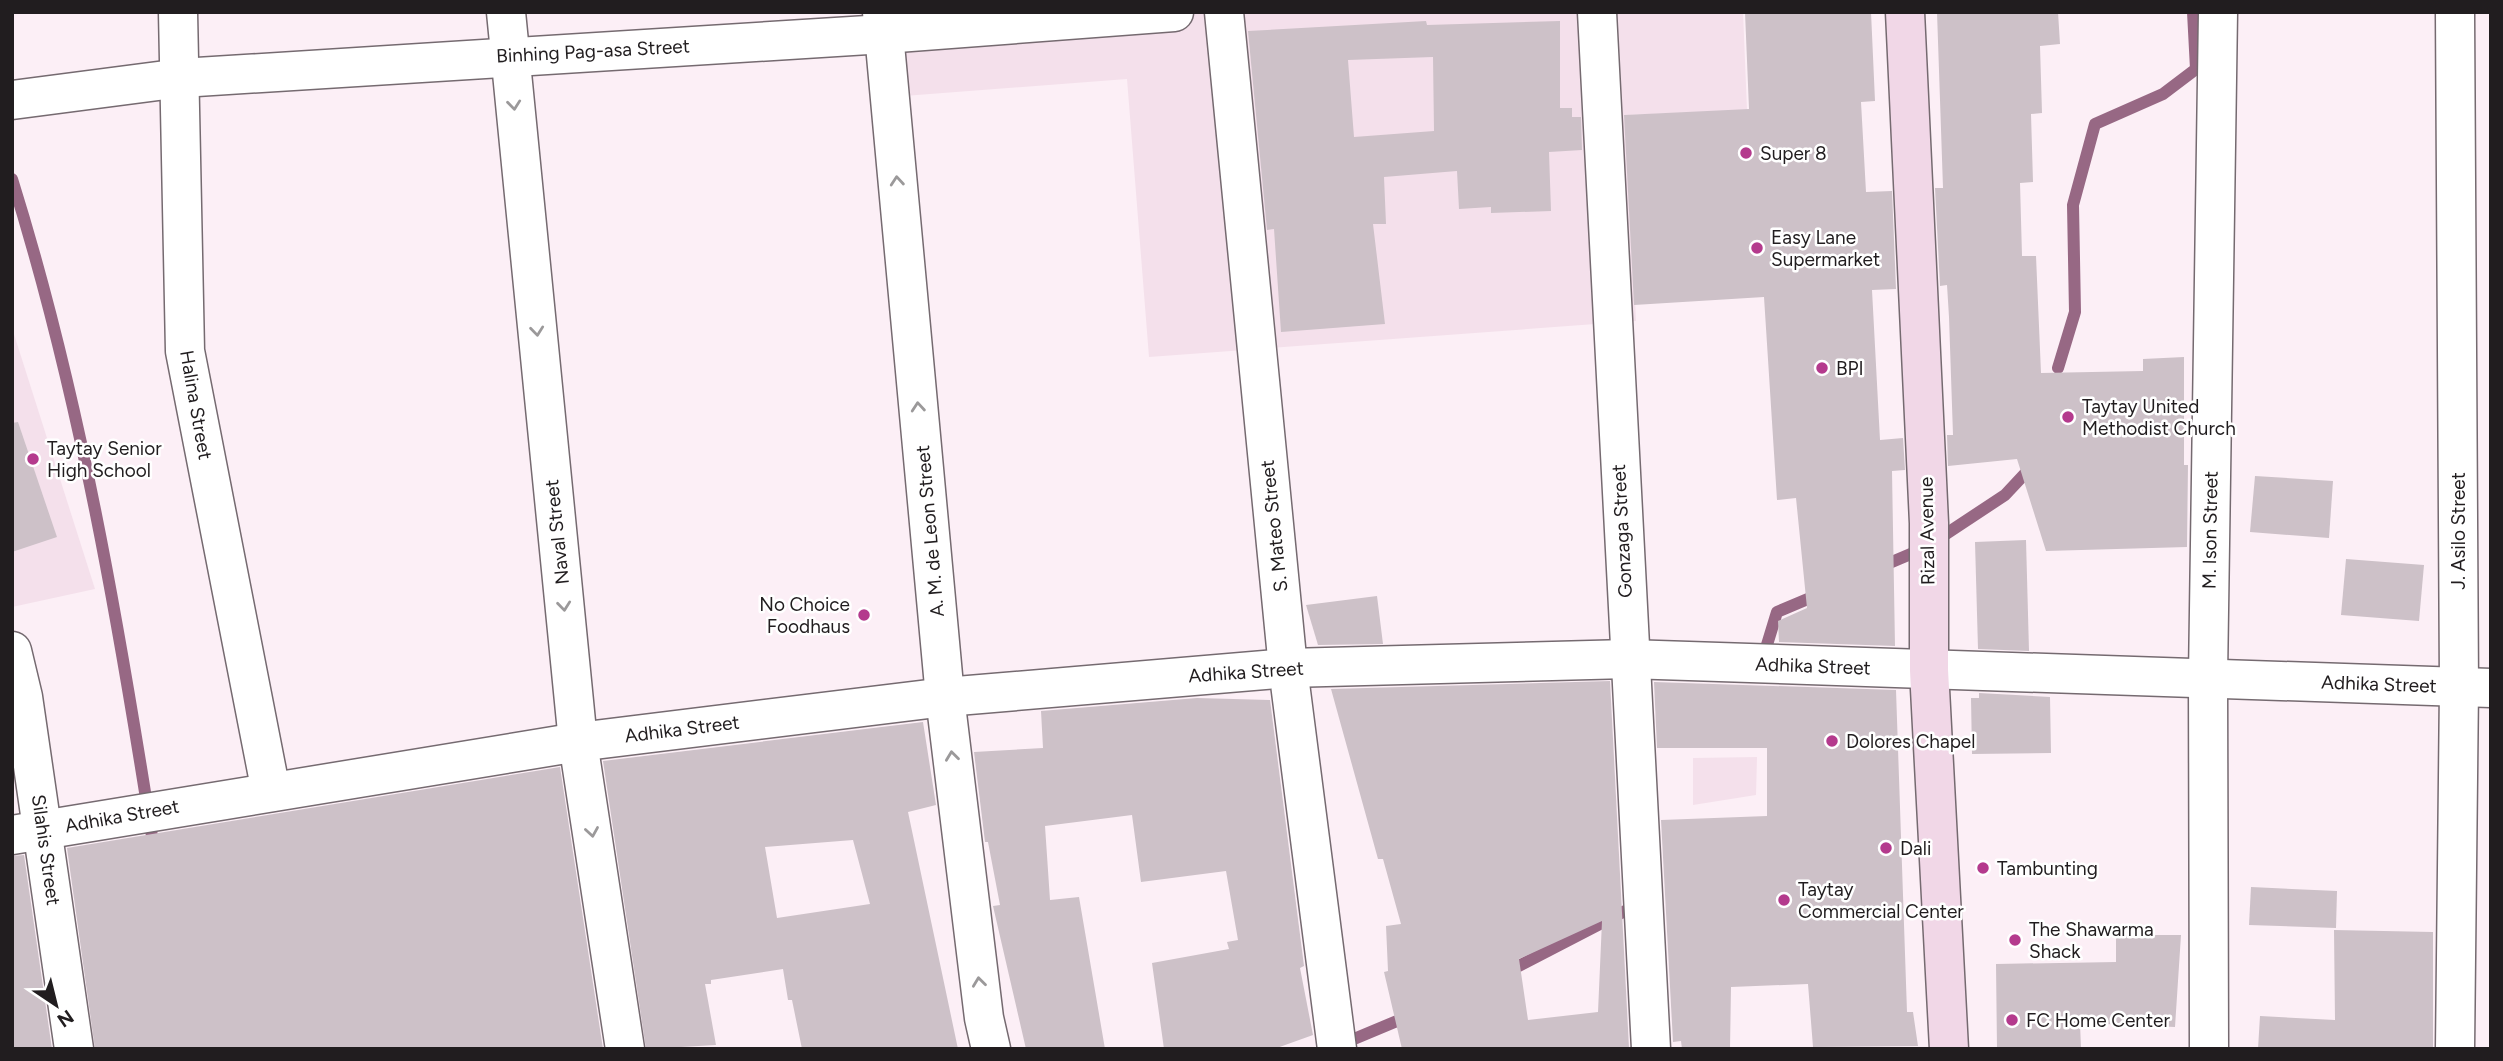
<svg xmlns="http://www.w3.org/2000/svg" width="2503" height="1061" viewBox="0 0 2503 1061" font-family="Figtree,sans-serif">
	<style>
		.built { fill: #f4e0eb }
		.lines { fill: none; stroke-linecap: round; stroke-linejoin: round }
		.stream { stroke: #976884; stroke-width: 12 }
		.building { fill: #cdc1c8; fill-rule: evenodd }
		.minor-casing { stroke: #756a70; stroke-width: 41 }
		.tertiary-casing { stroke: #756a70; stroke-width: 41 }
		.secondary-casing { stroke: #756a70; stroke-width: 41 }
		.minor { stroke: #fff; stroke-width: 38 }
		.tertiary { stroke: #fff; stroke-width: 38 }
		.secondary { stroke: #f1d7e7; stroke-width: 38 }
		.oneway { stroke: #9b999a }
		.poi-dot { fill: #b43a8d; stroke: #fff; stroke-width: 2.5 }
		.labels { text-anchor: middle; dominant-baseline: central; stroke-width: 5; stroke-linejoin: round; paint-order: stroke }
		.street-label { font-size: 19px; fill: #211d1f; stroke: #fff }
		.poi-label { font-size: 19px; fill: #211d1f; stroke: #fff; text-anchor: start }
	</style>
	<rect width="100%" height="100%" fill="#fceff6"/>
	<g class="built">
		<polygon points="898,12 1743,12 1747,110 1627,115 1636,321 1149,357 1127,79 904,96"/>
		<polygon points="12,328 95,589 12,607"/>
		<polygon points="1757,757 1756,795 1693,805 1693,758"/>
	</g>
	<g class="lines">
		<g class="stream">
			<path d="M 12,179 C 80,396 119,625 154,849"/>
			<polyline points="2058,368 2075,312 2073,205 2095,124 2163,94 2196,69 2193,12"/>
			<polyline points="1946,534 2005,495 2033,465"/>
			<polyline points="1880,567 1913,553"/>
			<polyline points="1766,648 1777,612 1822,593"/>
			<polyline points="1505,973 1627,910"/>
			<polyline points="1342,1044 1409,1016"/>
		</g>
	</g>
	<g class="building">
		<polygon points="1745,12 1871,12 1875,101 1861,102 1866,192 1892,191 1896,289 1872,290 1880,440 1903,438 1905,470 1892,471 1895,646 1779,642 1778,621 1807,608 1796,498 1777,500 1764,297 1634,305 1624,115 1749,109"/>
		<polygon points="1937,12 2058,12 2060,44 2040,46 2042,113 2031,114 2033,182 2020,183 2022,256 2036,256 2041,373 2143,371 2143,359 2184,357 2184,465 2188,465 2187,547 2046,551 2017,459 1948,466 1947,435 1953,435 1949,317 1947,285 1940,286 1935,188 1943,188"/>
		<path d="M 1426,21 L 1427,25 L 1560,21 L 1560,108 L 1572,108 L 1572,117 L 1581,117 L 1582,150 L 1549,152 L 1551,211 L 1491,213 L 1491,207 L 1459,209 L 1457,171 L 1384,177 L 1386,224 L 1373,224 L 1385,324 L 1281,332 L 1274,229 L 1267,230 L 1248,31 ZM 1433,57 L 1434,131 L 1354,137 L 1348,60 Z"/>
		<polygon points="18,422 57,537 12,552 12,423"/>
		<polygon points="2255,476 2333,481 2329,538 2250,532"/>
		<polygon points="2026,540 2029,651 1978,649 1975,542"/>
		<polygon points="2346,559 2424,565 2419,621 2341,615"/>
		<polygon points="1377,596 1383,644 1318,645 1306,605"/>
		<path d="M 1610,681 L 1629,1048 L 1402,1049 L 1384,972 L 1388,971 L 1386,926 L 1401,924 L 1383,859 L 1378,859 L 1331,689 ZM 1602,921 L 1598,1012 L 1528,1020 L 1519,959 Z"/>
		<polygon points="1654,682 1896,690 1907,1012 1913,1012 1918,1046 1813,1047 1808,984 1731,987 1730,1049 1682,1049 1681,1041 1673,1042 1661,820 1767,816 1767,748 1657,748"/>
		<polygon points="1979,693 2050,697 2051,753 1972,754 1971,698 1979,698"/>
		<polygon points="1197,698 1270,700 1304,966 1300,968 1313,1035 1274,1049 1164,1049 1152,963 1229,949 1227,942 1238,940 1226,871 1141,882 1132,815 1045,826 1050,900 1079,897 1105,1049 1026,1049 993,906 1000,905 988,842 985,842 974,752 1043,748 1041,711"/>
		<path d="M 923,722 L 936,805 L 908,812 L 958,1049 L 802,1049 L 792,1000 L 788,1000 L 783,969 L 711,980 L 711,984 L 705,984 L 716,1045 L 646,1049 L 603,761 ZM 853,840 L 870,904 L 777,918 L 765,847 Z"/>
		<polygon points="560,767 603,1049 95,1049 67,848"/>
		<polygon points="24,855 52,1049 12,1049 12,856"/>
		<polygon points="2251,887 2337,891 2336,928 2249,925"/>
		<polygon points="2334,930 2433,932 2433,1049 2258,1049 2260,1016 2335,1020"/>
		<polygon points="2116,935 2181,935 2175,1027 2080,1023 2081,1049 1997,1049 1996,964 2116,962"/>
	</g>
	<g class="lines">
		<defs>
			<g id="minor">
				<polyline points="178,12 185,351 271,792"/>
				<polyline points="1224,12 1288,668 1337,1049"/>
				<polyline points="1597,12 1651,1049"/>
				<polyline points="12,100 181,78 884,34 1174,12"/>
				<polyline points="12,651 23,697 74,1049"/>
				<polyline points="12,835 578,742 945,697 1288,668 1628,659 2491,688"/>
				<polyline points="2209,1049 2208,677 2218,12"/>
				<polyline points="2455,1049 2459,687 2455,12"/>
			</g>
			<g id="tertiary">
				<polyline points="506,12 578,742 625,1049"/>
				<polyline points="882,12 945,697 984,1018 991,1049"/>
			</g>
			<polyline id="secondary" points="1905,12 1929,523 1929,670 1949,1049"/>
		</defs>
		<use href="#minor" class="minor-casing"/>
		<use href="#tertiary" class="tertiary-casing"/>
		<use href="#secondary" class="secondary-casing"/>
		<use href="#minor" class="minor"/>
		<use href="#tertiary" class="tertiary"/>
		<use href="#secondary" class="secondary"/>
	</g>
	<defs><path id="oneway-chevron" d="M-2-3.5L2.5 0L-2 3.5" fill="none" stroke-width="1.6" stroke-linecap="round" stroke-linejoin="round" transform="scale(1.75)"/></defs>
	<g class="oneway">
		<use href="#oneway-chevron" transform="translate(514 105) rotate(84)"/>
		<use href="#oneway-chevron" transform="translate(897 181) rotate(-95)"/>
		<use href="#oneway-chevron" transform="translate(537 331) rotate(84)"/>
		<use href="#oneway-chevron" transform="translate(918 407) rotate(-95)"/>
		<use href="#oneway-chevron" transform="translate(564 606) rotate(84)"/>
		<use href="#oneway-chevron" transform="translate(952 756) rotate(-97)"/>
		<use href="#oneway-chevron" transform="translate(592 832) rotate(81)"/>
		<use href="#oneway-chevron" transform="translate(979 982) rotate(-97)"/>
	</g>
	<g class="poi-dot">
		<circle cx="1746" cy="153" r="7"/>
		<circle cx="1757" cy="248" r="7"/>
		<circle cx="1822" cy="368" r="7"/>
		<circle cx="2068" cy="417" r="7"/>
		<circle cx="33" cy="459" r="7"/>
		<circle cx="864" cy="615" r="7"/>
		<circle cx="1832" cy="741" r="7"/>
		<circle cx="1886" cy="848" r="7"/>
		<circle cx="1983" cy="868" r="7"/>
		<circle cx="1784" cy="900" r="7"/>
		<circle cx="2015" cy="940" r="7"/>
		<circle cx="2012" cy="1020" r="7"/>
	</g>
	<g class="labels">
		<g class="street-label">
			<text transform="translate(593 51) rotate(-3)">Binhing Pag-asa Street</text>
			<text transform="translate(196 405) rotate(80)">Halina Street</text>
			<text transform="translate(1274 526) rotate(-96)">S. Mateo Street</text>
			<text transform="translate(2210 530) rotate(-89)">M. Ison Street</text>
			<text transform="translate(930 531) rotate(-95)">A. M. de Leon Street</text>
			<text transform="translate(1622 531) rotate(-93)">Gonzaga Street</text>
			<text transform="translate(1927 531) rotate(-91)">Rizal Avenue</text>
			<text transform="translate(2458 531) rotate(-90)">J. Asilo Street</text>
			<text transform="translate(557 532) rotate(-96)">Naval Street</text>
			<text transform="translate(1813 666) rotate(2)">Adhika Street</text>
			<text transform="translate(1246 672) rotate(-4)">Adhika Street</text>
			<text transform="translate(2379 684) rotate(2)">Adhika Street</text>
			<text transform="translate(682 729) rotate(-7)">Adhika Street</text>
			<text transform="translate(122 816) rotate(-10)">Adhika Street</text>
			<text transform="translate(46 850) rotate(82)">Silahis Street</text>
		</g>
		<g class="poi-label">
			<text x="1760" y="153">Super 8</text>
			<text x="1771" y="237">Easy Lane<tspan x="1771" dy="22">Supermarket</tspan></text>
			<text x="1836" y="368">BPI</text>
			<text x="2082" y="406">Taytay United<tspan x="2082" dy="22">Methodist Church</tspan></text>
			<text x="47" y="448">Taytay Senior<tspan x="47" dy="22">High School</tspan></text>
			<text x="850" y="604" text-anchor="end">No Choice<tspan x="850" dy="22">Foodhaus</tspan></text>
			<text x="1846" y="741">Dolores Chapel</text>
			<text x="1900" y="848">Dali</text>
			<text x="1997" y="868">Tambunting</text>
			<text x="1798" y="889">Taytay<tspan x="1798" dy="22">Commercial Center</tspan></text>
			<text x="2029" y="929">The Shawarma<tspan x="2029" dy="22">Shack</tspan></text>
			<text x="2026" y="1020">FC Home Center</text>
		</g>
	</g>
	<rect width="2503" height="1061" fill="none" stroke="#211d1f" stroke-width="28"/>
	<g transform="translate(56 1005) rotate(145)" stroke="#ffffff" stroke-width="5" paint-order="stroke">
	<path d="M0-5L12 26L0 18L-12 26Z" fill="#211d1f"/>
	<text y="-10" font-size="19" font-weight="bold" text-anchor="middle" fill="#211d1f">N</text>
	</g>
</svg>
